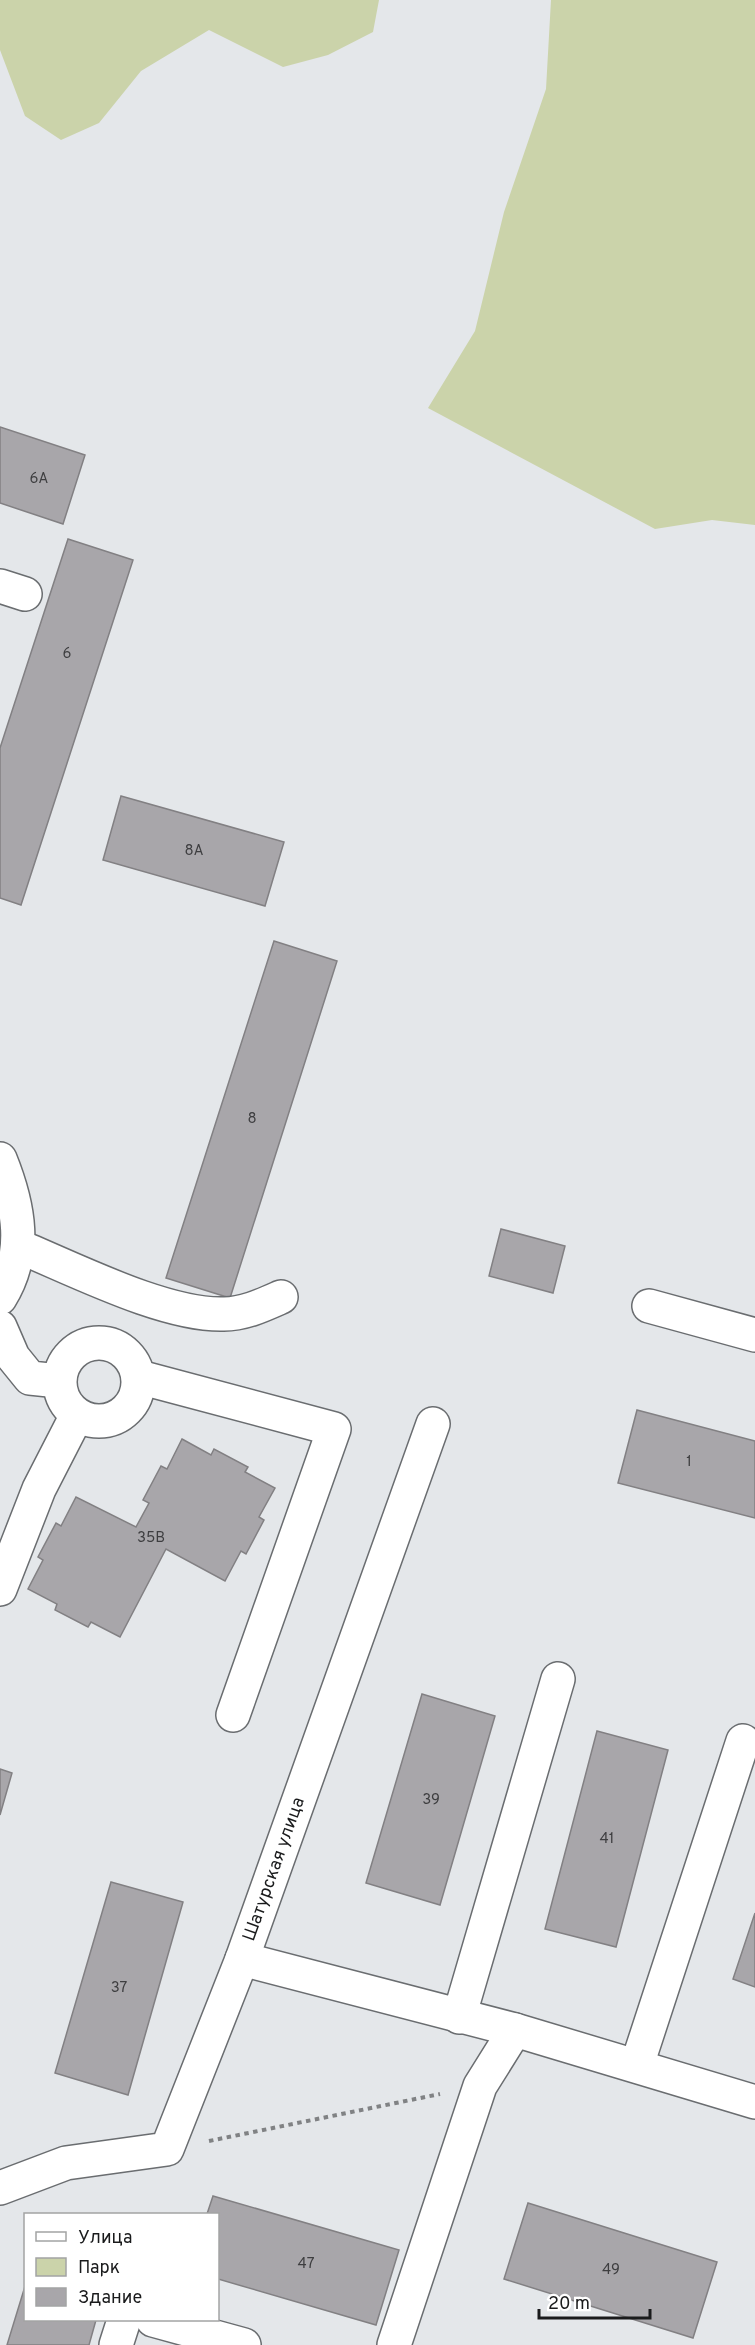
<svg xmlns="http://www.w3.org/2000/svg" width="755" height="2345" viewBox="0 0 755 2345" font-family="Overpass,sans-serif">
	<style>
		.green { fill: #cbd3aa }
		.building { fill: #a8a6aa; stroke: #828083; stroke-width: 1.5 }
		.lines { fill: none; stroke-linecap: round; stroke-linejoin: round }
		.minor-casing { stroke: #6a6d70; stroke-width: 36 }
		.path { stroke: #808284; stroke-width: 4; stroke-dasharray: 4.5 4.5; stroke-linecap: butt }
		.minor { stroke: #fff; stroke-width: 33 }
		.labels { text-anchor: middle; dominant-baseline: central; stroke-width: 4.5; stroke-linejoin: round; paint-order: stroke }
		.number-label { font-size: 15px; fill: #3e3e40 }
		.street-label { font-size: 18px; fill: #1a1b1c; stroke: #fff }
	</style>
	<rect width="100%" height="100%" fill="#e4e7ea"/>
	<g class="green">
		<polygon points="0,0 379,0 373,32 328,55 283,67 209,30 141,71 99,123 61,140 25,116 0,50"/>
		<polygon points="551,0 755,0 755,525 712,520 655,529 428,408 475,331 504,212 546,89"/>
	</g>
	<g class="building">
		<polygon points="0,427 85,455 63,524 0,503"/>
		<polygon points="68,539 133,560 21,905 0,898 0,748"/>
		<polygon points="121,796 284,842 265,906 103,860"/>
		<polygon points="274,941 337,961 230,1298 166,1278"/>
		<polygon points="501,1229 565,1246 553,1293 489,1276"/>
		<polygon points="637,1410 755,1441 755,1518 618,1483"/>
		<polygon points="182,1439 211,1455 214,1449 248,1467 245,1472 275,1488 259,1517 264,1520 246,1554 241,1551 225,1581 166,1549 120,1637 91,1622 88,1627 55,1610 57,1604 28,1589 43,1560 38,1557 56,1523 61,1526 76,1497 136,1527 149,1503 143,1500 161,1466 167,1469"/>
		<polygon points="422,1694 495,1716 440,1905 366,1883"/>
		<polygon points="597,1731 668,1750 616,1947 545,1929"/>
		<polygon points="0,1769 12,1773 0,1815"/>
		<polygon points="111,1882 183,1902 128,2095 55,2073"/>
		<polygon points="755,1913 755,1987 733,1979"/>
		<polygon points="213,2196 399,2250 376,2325 218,2279 218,2214 207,2214"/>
		<polygon points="528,2203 717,2262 693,2338 504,2279"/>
		<polygon points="26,2283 26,2320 96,2320 89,2345 7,2345"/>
	</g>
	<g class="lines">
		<defs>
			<g id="minor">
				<polyline points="0,586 25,594"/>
				<path d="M 0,1159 C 19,1206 28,1253 0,1298"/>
				<path d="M 18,1246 C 74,1269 165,1316 224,1314 C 244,1314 263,1305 281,1297"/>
				<polyline points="649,1306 755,1335"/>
				<polyline points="0,1327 13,1357 30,1378 59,1381"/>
				<circle cx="99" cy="1382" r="39"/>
				<polyline points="139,1377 334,1429 233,1715"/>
				<polyline points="0,1589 39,1489 77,1415"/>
				<polyline points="242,1959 515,2030 755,2102"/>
				<polyline points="459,2017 558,1679"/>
				<polyline points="637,2065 743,1741"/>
				<path id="s1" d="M 0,2188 L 66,2163 L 167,2149 L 242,1959 L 433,1424"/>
				<polyline points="153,2320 244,2345"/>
				<polyline points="116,2345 124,2320"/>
				<polyline points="394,2345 480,2086 515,2030"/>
			</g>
		</defs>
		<use href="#minor" class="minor-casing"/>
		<polyline class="path" points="209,2141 440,2094"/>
		<use href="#minor" class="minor"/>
	</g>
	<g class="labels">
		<g class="number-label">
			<text x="39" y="479">6А</text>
			<text x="67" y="654">6</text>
			<text x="194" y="851">8А</text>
			<text x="252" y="1119">8</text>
			<text x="689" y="1462">1</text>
			<text x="151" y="1538">35В</text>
			<text x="431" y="1800">39</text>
			<text x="607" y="1839">41</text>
			<text x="119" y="1988">37</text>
			<text x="306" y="2264">47</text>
			<text x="611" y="2270">49</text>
		</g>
		<g class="street-label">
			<text stroke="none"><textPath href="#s1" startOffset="472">Шатурская улица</textPath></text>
		</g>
	</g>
	<rect x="24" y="2213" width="195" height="108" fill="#ffffff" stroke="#a3a4a4" stroke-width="1.5"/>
	<rect x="36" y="2232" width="30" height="9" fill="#ffffff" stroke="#a3a4a4" stroke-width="1.5"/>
	<text x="78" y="2243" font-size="18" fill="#1a1b1c">Улица</text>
	<rect x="36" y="2258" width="30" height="18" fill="#cbd3aa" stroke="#a3a4a4" stroke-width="1.5"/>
	<text x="78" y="2273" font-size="18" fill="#1a1b1c">Парк</text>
	<rect x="36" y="2288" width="30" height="18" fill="#a8a6aa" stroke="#a3a4a4" stroke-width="1.5"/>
	<text x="78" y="2303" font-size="18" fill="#1a1b1c">Здание</text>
	<path d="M539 2309v9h111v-9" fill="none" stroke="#1a1b1c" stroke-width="3"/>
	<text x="548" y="2309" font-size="18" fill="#1a1b1c" stroke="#ffffff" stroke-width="4.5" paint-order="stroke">20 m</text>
</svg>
